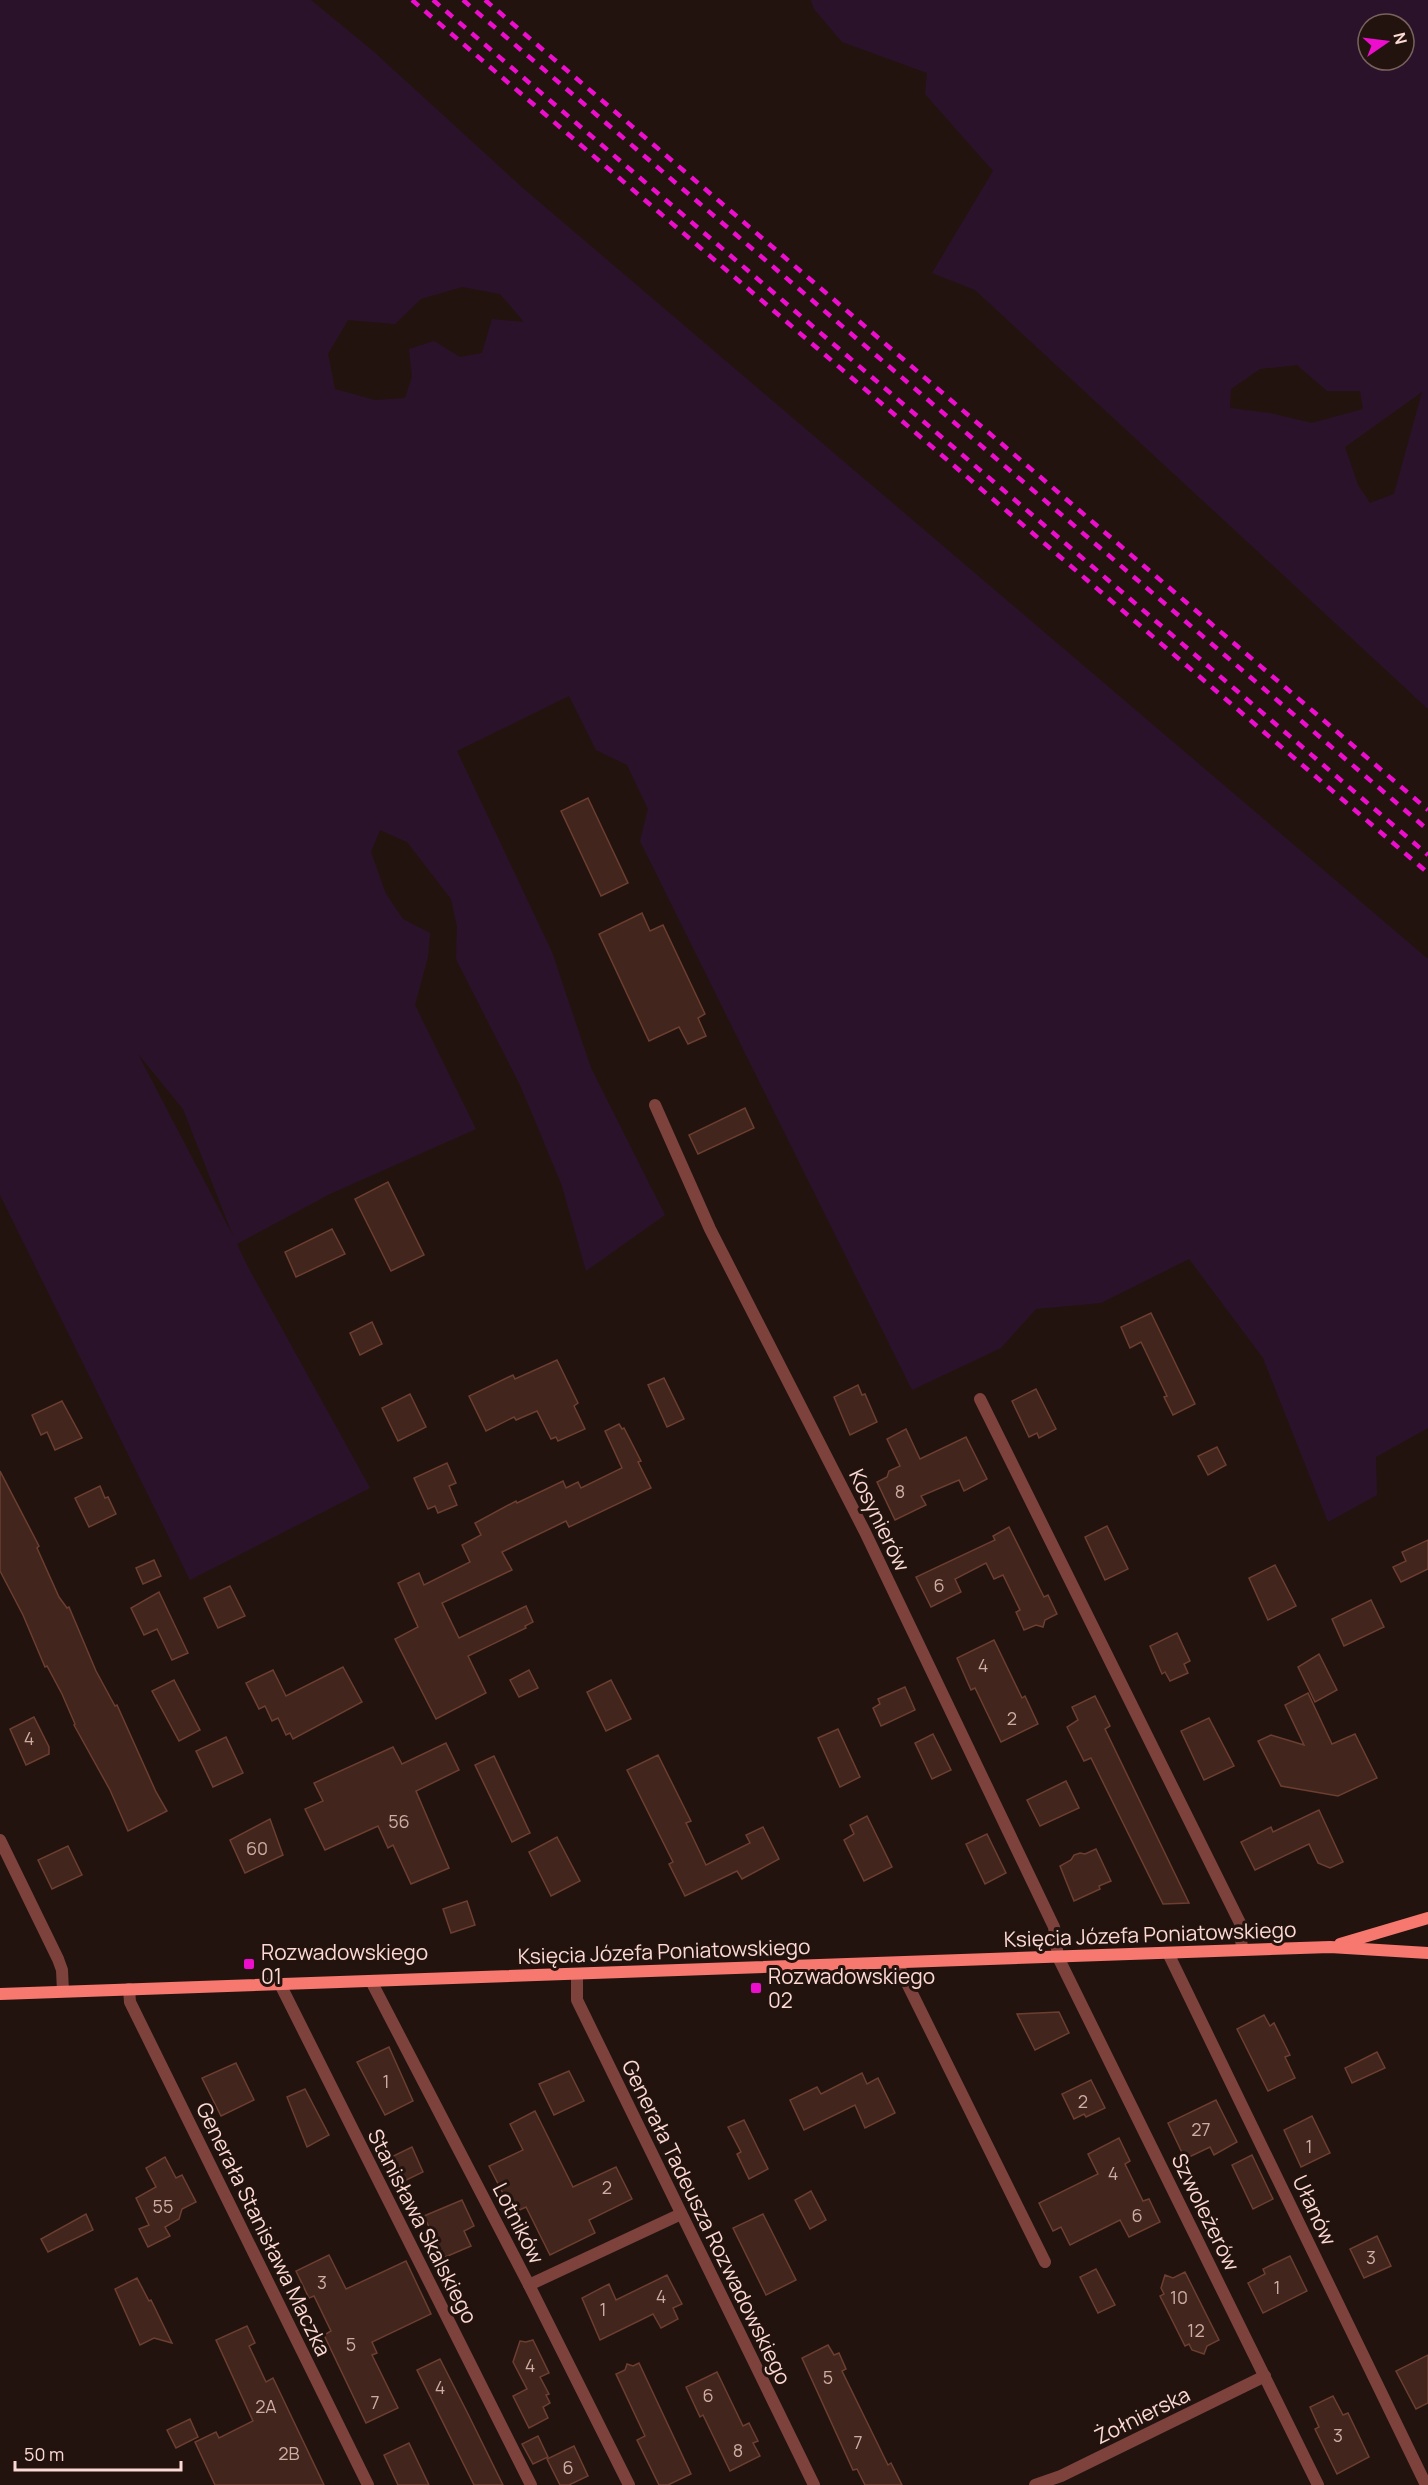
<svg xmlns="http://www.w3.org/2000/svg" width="1428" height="2485" viewBox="0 0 1428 2485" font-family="Manrope,sans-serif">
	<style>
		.green { fill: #2b122b; fill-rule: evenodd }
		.building { fill: #42251c; stroke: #6c3e30; stroke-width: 1.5 }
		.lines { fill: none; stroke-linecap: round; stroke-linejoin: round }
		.lane { stroke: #7e423d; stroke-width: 12 }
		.street { stroke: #7e423d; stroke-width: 12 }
		.secondary { stroke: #f7786f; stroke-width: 12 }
		.rail { stroke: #ed0ecd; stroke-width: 4.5; stroke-dasharray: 9 8; stroke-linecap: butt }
		.poi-dot { fill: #ed0ecd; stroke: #22130f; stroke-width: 2 }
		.labels { text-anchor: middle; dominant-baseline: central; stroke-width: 6; stroke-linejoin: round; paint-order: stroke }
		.number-label { font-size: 18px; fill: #ceaca4 }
		.street-label { font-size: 21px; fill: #fcd9d2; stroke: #22130f }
		.poi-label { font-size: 21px; fill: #fcd9d2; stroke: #22130f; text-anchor: start }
	</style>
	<rect width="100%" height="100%" fill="#22130f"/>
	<g class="green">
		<path d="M 0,0 L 311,0 L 373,51 L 524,189 L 1428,959 L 1428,1428 L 1376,1457 L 1377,1495 L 1328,1522 L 1263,1358 L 1189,1259 L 1101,1303 L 1036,1309 L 1001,1348 L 912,1390 L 640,841 L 648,809 L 627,765 L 596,750 L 569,696 L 457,751 L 552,952 L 591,1068 L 665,1215 L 586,1271 L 562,1186 L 521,1087 L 456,959 L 457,927 L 451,899 L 407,842 L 380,830 L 371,852 L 386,894 L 403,919 L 430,933 L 428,957 L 415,1005 L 476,1129 L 330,1194 L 237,1244 L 249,1269 L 370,1488 L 190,1580 L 0,1195 ZM 462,287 L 500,294 L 524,322 L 492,319 L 482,353 L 460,357 L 434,341 L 409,349 L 412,377 L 405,398 L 375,400 L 335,389 L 328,354 L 348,320 L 395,324 L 421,299 ZM 138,1054 L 183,1109 L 233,1236 Z"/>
		<path d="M 811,0 L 1428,0 L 1428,709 L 975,290 L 932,273 L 993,171 L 925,94 L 927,73 L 842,42 L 814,9 ZM 1368,24 L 1404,24 L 1404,60 L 1368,60 ZM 1297,365 L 1327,391 L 1360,391 L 1363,409 L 1312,423 L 1270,413 L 1230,408 L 1231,389 L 1260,369 ZM 1422,392 L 1394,494 L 1370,503 L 1358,485 L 1345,447 Z"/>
	</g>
	<g class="building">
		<polygon points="588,798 628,883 601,896 561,811"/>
		<polygon points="642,913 650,931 663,925 705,1014 698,1018 706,1036 688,1044 679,1027 649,1041 599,934"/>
		<polygon points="745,1108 754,1128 698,1154 689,1135"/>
		<polygon points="388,1182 424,1255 391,1271 355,1199"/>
		<polygon points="332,1229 345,1254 296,1277 285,1252"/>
		<polygon points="1151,1313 1195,1404 1173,1415 1164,1397 1167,1396 1141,1342 1130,1348 1121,1327"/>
		<polygon points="372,1322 382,1344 360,1355 350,1333"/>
		<polygon points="557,1360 578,1403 574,1406 585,1429 558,1441 556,1437 551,1439 537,1411 516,1420 514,1417 486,1431 469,1396 513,1375 515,1379"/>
		<polygon points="664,1378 684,1419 667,1427 648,1385"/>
		<polygon points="858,1385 862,1395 865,1394 877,1422 850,1435 834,1397"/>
		<polygon points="1036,1389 1056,1429 1039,1438 1037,1433 1029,1437 1012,1401"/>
		<polygon points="410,1394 426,1427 398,1441 382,1408"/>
		<polygon points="62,1401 82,1438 55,1450 47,1432 41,1435 32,1415"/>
		<polygon points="619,1424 622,1429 624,1428 641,1461 638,1462 651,1488 569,1527 566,1521 502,1552 512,1570 442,1603 459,1638 526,1606 533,1622 525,1626 526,1628 468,1656 486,1693 436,1719 395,1639 418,1627 398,1583 419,1573 424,1585 470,1562 462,1545 481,1535 475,1523 516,1501 517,1503 563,1481 566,1488 578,1482 581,1488 622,1468 605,1431"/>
		<polygon points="906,1429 920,1459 966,1437 987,1479 964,1491 959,1480 921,1496 926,1505 895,1520 877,1482 887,1477 889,1471 900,1466 887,1439"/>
		<polygon points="1217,1447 1226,1465 1208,1475 1198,1456"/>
		<polygon points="447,1463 456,1483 449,1486 457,1505 438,1513 435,1506 428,1509 414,1478"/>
		<polygon points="0,1471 39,1546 37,1548 59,1597 67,1608 69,1607 96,1671 115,1706 117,1705 156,1792 167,1811 128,1831 110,1790 74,1725 75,1724 62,1694 47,1666 45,1667 23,1615 0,1571"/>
		<polygon points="100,1486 105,1498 108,1497 116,1514 89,1527 75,1498"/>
		<polygon points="1107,1526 1128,1569 1105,1580 1085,1537"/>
		<polygon points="1009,1527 1044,1597 1048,1595 1057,1614 1045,1620 1043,1627 1036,1625 1024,1630 1016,1612 1020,1610 1003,1575 994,1579 986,1563 955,1579 961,1592 931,1607 916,1577 995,1540 993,1536"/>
		<polygon points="1428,1540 1428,1569 1401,1582 1393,1567 1406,1561 1402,1552"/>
		<polygon points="154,1560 161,1576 143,1584 136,1568"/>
		<polygon points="1275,1565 1296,1606 1268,1620 1249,1578"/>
		<polygon points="230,1586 245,1616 218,1628 204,1598"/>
		<polygon points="159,1592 188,1653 172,1660 157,1629 144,1635 131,1608"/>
		<polygon points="1371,1600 1384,1627 1344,1646 1332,1619"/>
		<polygon points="1177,1633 1190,1661 1184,1664 1188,1673 1170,1681 1165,1672 1162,1674 1150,1646"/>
		<polygon points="994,1640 1022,1698 1025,1696 1038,1724 1001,1742 975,1688 971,1690 957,1658"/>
		<polygon points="1319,1654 1337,1690 1315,1702 1298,1667"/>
		<polygon points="343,1667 362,1702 293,1739 290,1733 286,1735 278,1718 272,1721 265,1706 259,1709 246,1683 273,1670 286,1696"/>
		<polygon points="529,1670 538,1688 519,1697 510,1680"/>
		<polygon points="174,1680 200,1730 179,1741 152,1691"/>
		<polygon points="611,1680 631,1719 606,1731 587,1692"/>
		<polygon points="905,1687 915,1710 881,1726 873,1708 880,1704 878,1699"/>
		<polygon points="1308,1693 1332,1744 1355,1734 1377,1778 1338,1796 1281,1786 1258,1741 1271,1735 1304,1745 1285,1705"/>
		<polygon points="1095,1696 1110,1726 1105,1729 1189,1903 1163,1904 1091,1758 1084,1761 1067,1727 1078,1720 1072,1707"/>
		<polygon points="34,1717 49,1747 49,1754 26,1765 10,1729"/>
		<polygon points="1209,1718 1234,1766 1204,1780 1181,1731"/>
		<polygon points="838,1729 860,1777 840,1787 818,1738"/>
		<polygon points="933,1734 951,1770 932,1779 915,1743"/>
		<polygon points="226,1737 243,1773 213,1787 196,1751"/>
		<polygon points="446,1743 459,1770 416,1791 449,1868 411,1884 393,1845 388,1848 378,1826 325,1850 305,1809 323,1801 314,1783 393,1747 402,1764"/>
		<polygon points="658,1755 691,1821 686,1823 706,1865 750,1843 746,1835 763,1827 779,1859 742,1879 737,1871 685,1896 669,1864 673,1862 627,1770"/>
		<polygon points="494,1756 530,1833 512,1842 475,1765"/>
		<polygon points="1066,1781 1079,1808 1040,1826 1027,1800"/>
		<polygon points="1319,1810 1343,1862 1330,1868 1318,1863 1309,1844 1255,1870 1241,1842 1271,1827 1273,1832"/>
		<polygon points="867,1816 892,1867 864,1881 844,1840 854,1834 850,1825"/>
		<polygon points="270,1819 283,1855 245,1873 230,1840"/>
		<polygon points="987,1834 1006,1873 985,1884 966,1844"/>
		<polygon points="557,1837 580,1881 551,1896 529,1852"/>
		<polygon points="68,1846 82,1875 52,1889 38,1860"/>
		<polygon points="1096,1849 1111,1881 1099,1886 1100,1889 1074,1901 1060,1866 1071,1860 1074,1855 1080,1853 1085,1854"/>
		<polygon points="467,1901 475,1925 451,1933 443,1909"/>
		<polygon points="1059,2012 1069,2033 1035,2050 1017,2014"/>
		<polygon points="1264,2015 1270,2026 1274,2023 1290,2055 1285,2057 1295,2078 1268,2091 1237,2029"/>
		<polygon points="389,2047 413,2101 385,2115 357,2062"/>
		<polygon points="1377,2052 1385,2068 1352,2083 1345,2068"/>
		<polygon points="236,2063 254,2100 221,2116 202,2078"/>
		<polygon points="569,2071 584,2101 554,2115 539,2084"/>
		<polygon points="862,2073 867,2084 878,2078 895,2113 865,2128 855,2105 804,2130 790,2100 817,2087 821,2094"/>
		<polygon points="1091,2080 1105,2108 1086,2117 1084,2114 1074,2119 1062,2094"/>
		<polygon points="305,2089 329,2135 307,2147 287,2097"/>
		<polygon points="1216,2100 1237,2142 1214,2155 1210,2147 1185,2159 1168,2123"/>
		<polygon points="535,2111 573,2187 616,2167 632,2199 589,2220 595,2233 550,2255 526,2207 513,2213 489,2166 523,2150 510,2124"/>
		<polygon points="1312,2116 1330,2153 1301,2167 1284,2130"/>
		<polygon points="744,2120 768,2169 749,2179 737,2154 741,2152 728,2127"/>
		<polygon points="1119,2138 1130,2161 1125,2164 1143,2201 1149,2199 1160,2222 1129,2237 1120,2220 1070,2245 1061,2227 1053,2231 1039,2203 1098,2174 1088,2154"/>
		<polygon points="412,2147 423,2172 396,2185 385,2160"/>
		<polygon points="1252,2155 1273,2199 1253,2209 1232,2165"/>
		<polygon points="165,2157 176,2178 182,2175 196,2202 182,2209 179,2219 165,2227 170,2236 148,2247 139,2229 149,2225 136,2198 156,2187 146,2168"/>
		<polygon points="811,2191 826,2220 810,2229 795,2200"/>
		<polygon points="462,2200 474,2226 464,2231 471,2246 443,2258 424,2216"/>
		<polygon points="86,2214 93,2230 48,2252 41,2239"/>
		<polygon points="763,2214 796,2280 766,2295 733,2228"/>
		<polygon points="1377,2236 1391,2266 1364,2278 1350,2249"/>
		<polygon points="329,2255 346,2289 406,2261 431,2314 372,2342 377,2353 372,2355 398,2408 366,2423 324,2335 331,2331 314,2296 309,2298 296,2271"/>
		<polygon points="1290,2256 1307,2291 1263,2313 1248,2283 1265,2274 1263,2269"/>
		<polygon points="1096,2269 1115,2305 1098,2313 1080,2277"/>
		<polygon points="1185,2272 1219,2340 1207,2346 1204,2354 1192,2350 1189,2344 1185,2346 1160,2296 1164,2294 1161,2288 1165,2275 1173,2278"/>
		<polygon points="667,2275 682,2304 673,2308 678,2319 661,2328 653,2314 600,2340 582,2298 609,2284 616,2300"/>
		<polygon points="137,2278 149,2301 151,2300 172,2343 154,2338 140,2345 115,2289"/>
		<polygon points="247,2326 255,2343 249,2346 266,2382 273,2378 324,2485 215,2485 195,2442 216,2432 219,2438 253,2421 216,2340"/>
		<polygon points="533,2340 549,2373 540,2377 549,2394 546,2395 550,2403 543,2407 548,2418 529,2428 513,2396 527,2389 513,2362 520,2341 526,2342"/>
		<polygon points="828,2345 834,2355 839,2353 846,2369 842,2371 888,2465 891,2463 902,2485 865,2485 857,2469 853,2470 802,2358"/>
		<polygon points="1428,2355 1428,2403 1416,2409 1396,2371"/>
		<polygon points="440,2359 467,2412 503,2485 474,2485 417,2370"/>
		<polygon points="639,2363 691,2474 668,2485 659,2485 637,2440 645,2436 616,2374 625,2370 627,2364 633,2366"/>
		<polygon points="717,2372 743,2426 749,2423 758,2441 753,2443 760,2456 730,2471 703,2415 700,2417 686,2387"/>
		<polygon points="1333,2396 1343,2415 1348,2413 1369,2457 1337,2474 1315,2429 1319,2427 1310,2407"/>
		<polygon points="190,2419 198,2437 176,2448 167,2430"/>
		<polygon points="538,2436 548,2457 533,2464 522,2444"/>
		<polygon points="409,2443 429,2485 398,2485 384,2455"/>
		<polygon points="574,2446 588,2476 569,2485 560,2485 547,2459"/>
	</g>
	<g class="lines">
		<g class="lane">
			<polyline points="897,1963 1045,2262"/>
			<polyline points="529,2285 681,2214"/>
		</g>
		<g class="street">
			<polyline points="655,1105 710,1229 865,1532 1054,1927 1058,1957 1318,2485"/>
			<polyline points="980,1399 1240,1923 1242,1950"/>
			<polyline points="0,1840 58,1959 62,1970 63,1991"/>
			<polyline points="1168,1953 1426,2485"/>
			<polyline points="577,1974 577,2000 814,2485"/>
			<polyline points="371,1981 529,2285 629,2485"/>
			<polyline points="280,1984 531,2485"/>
			<polyline points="129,1989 130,2002 368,2485"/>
			<polyline points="1035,2485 1061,2476 1265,2376"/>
		</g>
		<g class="secondary">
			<polyline points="1340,1944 1428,1918"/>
			<polyline points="0,1994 1330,1947 1428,1953"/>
		</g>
		<g class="rail">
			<polyline points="412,0 1428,873"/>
			<polyline points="433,0 1428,855"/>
			<polyline points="463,0 1428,830"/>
			<polyline points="485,0 1428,810"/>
		</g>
	</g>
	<g class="poi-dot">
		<rect x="243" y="1958" width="12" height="12" rx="3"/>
		<rect x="750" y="1982" width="12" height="12" rx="3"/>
	</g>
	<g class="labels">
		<g class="number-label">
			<text x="900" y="1491">8</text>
			<text x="939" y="1585">6</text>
			<text x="983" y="1665">4</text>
			<text x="1012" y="1718">2</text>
			<text x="29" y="1738">4</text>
			<text x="399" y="1821">56</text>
			<text x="257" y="1848">60</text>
			<text x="386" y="2081">1</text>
			<text x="1083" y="2101">2</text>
			<text x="1201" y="2129">27</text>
			<text x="1309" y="2146">1</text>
			<text x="1113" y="2173">4</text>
			<text x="607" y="2187">2</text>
			<text x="163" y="2206">55</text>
			<text x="1137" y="2215">6</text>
			<text x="1371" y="2257">3</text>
			<text x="322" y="2282">3</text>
			<text x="1277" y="2287">1</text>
			<text x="661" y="2296">4</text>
			<text x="1179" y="2297">10</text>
			<text x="603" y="2309">1</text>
			<text x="1196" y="2330">12</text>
			<text x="351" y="2344">5</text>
			<text x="530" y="2365">4</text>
			<text x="828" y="2377">5</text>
			<text x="440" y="2387">4</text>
			<text x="708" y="2395">6</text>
			<text x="375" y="2402">7</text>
			<text x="266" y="2406">2A</text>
			<text x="1338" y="2435">3</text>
			<text x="858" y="2442">7</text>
			<text x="738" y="2450">8</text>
			<text x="289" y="2453">2B</text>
			<text x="568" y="2467">6</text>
		</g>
		<g class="street-label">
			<text transform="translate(880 1520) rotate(64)">Kosynierów</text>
			<text transform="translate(1150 1934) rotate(-2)">Księcia Józefa Poniatowskiego</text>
			<text transform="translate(664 1951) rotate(-2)">Księcia Józefa Poniatowskiego</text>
			<text transform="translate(1315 2210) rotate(65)">Ułanów</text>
			<text transform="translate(1206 2212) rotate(64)">Szwoleżerów</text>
			<text transform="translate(707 2222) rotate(64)">Generała Tadeusza Rozwadowskiego</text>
			<text transform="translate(519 2223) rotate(63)">Lotników</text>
			<text transform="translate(423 2226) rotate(63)">Stanisława Skalskiego</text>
			<text transform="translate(264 2229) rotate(64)">Generała Stanisława Maczka</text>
			<text transform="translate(1142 2415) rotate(-26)">Żołnierska</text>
		</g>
		<g class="poi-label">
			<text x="261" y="1952">Rozwadowskiego<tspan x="261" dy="24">01</tspan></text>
			<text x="768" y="1976">Rozwadowskiego<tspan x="768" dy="24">02</tspan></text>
		</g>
	</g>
	<g transform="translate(1386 42) rotate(76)"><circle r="28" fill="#22130f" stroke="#79625d" stroke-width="1.5"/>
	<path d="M0-4.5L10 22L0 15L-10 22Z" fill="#ed0ecd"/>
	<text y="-9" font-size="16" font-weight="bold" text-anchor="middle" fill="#fcd9d2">N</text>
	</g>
	<path d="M15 2461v9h166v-9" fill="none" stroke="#fcd9d2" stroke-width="3"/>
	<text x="24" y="2461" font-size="18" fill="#fcd9d2" stroke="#22130f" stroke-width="4.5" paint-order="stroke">50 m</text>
</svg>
